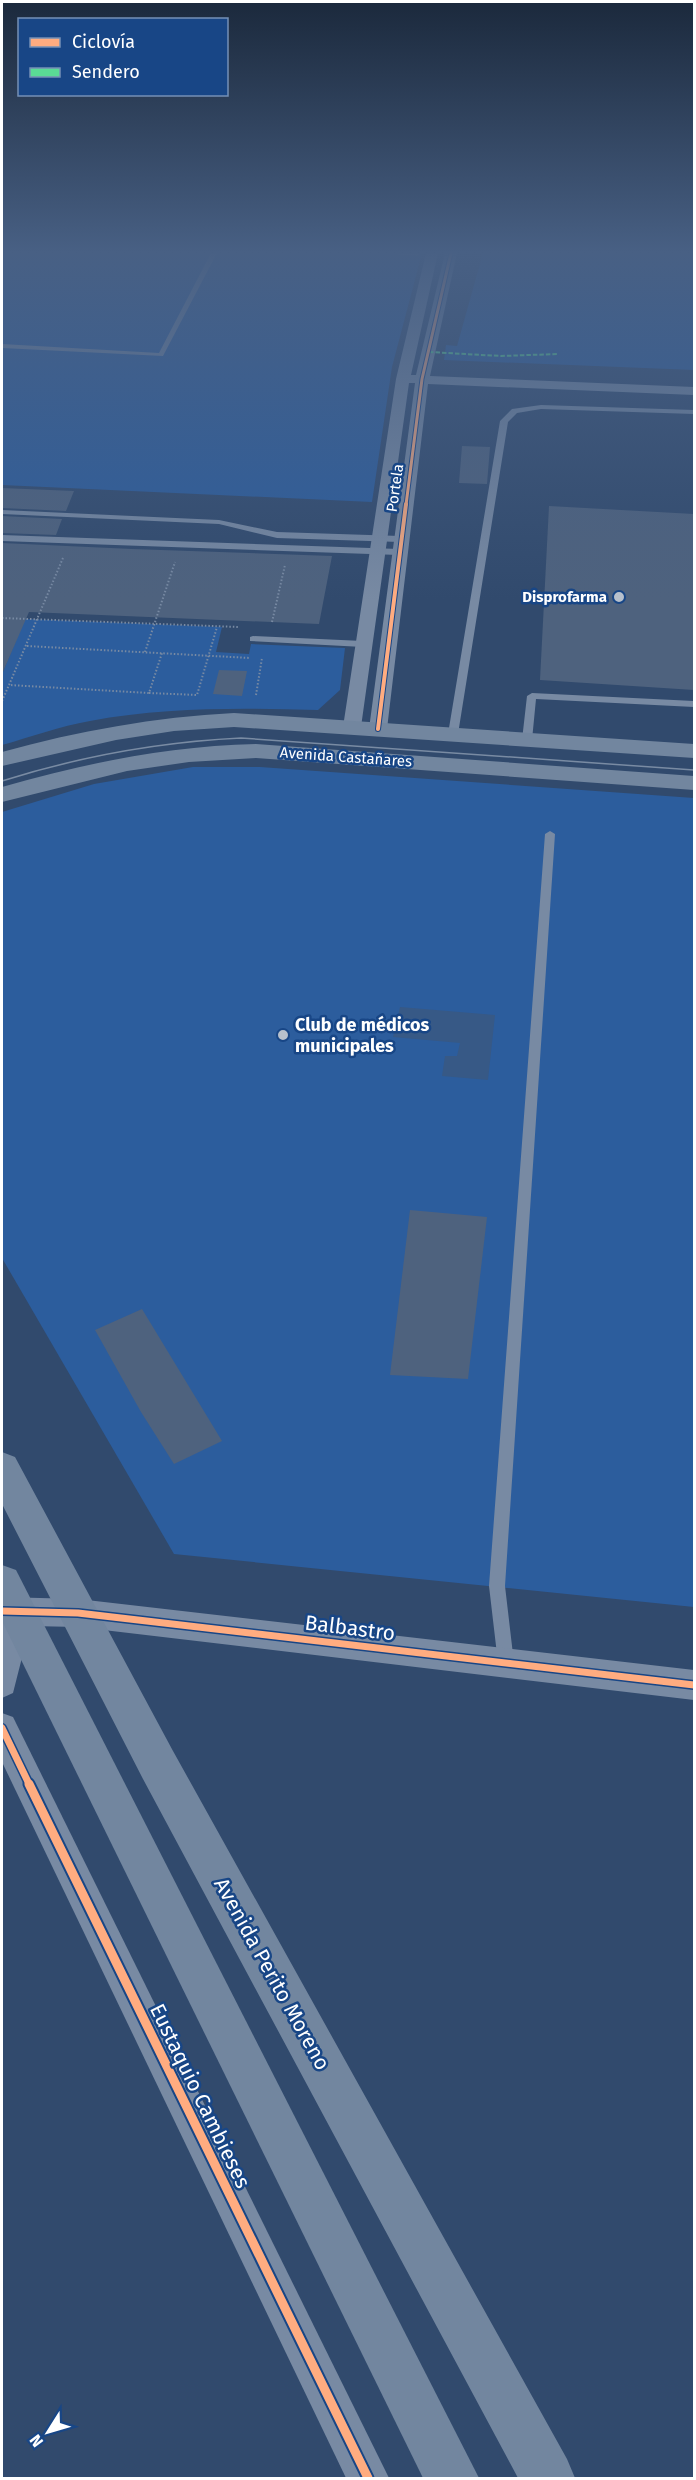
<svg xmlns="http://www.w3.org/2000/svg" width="696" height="2480" viewBox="0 0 696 2480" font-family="'Fira Sans',sans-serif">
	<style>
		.green { fill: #2c5d9d }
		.water { fill: #375986 }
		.building { fill: #4e627e }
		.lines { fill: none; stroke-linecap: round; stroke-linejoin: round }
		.path { stroke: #788aa3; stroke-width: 2; stroke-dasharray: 1.5 2; stroke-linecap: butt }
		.lane { fill: #788aa3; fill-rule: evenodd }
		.street { fill: #788aa3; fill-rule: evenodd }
		.secondary { fill: #72869f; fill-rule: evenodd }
		.tram { stroke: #798ba3; stroke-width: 1.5 }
		.quiet { stroke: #5adb95; stroke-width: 2; stroke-dasharray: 4.5 2; stroke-linecap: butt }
		.cycleway-far3-casing { stroke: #184686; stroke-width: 5 }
		.cycleway-far2-casing { stroke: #184686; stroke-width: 6 }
		.cycleway-far1-casing { stroke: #184686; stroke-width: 10 }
		.cycleway-casing { stroke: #184686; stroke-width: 13 }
		.cycleway-far3 { stroke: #ffac80; stroke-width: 3 }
		.cycleway-far2 { stroke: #ffac80; stroke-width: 4 }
		.cycleway-far1 { stroke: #ffac80; stroke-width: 7 }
		.cycleway { stroke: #ffac80; stroke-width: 9 }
		.poi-dot { fill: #b7c0cc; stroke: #184686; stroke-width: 2 }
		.labels { text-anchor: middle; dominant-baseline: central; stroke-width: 5; stroke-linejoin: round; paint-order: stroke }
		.far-street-label { font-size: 15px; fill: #fff; stroke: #184686 }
		.far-poi-label { font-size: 15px; font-weight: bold; fill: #fff; stroke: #184686; text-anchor: end }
		.poi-label { font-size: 18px; font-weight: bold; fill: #fff; stroke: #184686; text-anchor: start }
		.near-street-label { font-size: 21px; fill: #fff; stroke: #184686 }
	</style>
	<rect width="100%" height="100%" fill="#314a6d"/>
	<g class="green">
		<polygon points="2,253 422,253 392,367 372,502 2,485"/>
		<polygon points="483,253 694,253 694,370 444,360 446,345 457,346"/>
		<path d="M 25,619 L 222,627 L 216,652 L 249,654 L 251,644 L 345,648 L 340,690 L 318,710 C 241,708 166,707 90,721 C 60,726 31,737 2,745 L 2,674 Z"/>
		<polygon points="193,767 260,767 694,798 694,1607 174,1554 2,1258 2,812 94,784"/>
	</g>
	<polygon class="water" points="400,1007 495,1015 488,1080 442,1076 445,1056 457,1056 460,1043 393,1037"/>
	<g class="building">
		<polygon points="462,446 490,447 487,484 459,483"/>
		<polygon points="2,488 74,491 66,511 2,508"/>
		<polygon points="549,506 694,514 694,690 540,680"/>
		<polygon points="2,516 62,519 56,535 2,533"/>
		<polygon points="2,543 132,549 332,556 319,624 29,612 2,674"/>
		<polygon points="219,670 247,671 242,696 213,694"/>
		<polygon points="410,1210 487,1217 468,1379 390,1375"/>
		<polygon points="142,1309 222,1441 174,1464 141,1412 95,1330"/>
	</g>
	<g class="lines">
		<g class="path">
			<polyline points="63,558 9,685 149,693 162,653"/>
			<polyline points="2,618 238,627"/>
			<polyline points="272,622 285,565"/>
			<polyline points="27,646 250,658"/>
			<polyline points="145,652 175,562"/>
			<polyline points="149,693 197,695 217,627"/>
			<polyline points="256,695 262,658"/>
			<polyline points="2,701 9,685"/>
		</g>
		<g class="lane">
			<polygon points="211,253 217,253 163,356 2,348 2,344 159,353"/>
			<polygon points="384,253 419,253 420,254 417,256"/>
			<polygon points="541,405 694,410 694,414 541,409 517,413 508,422 458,734 450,736 448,734 500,421 512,409"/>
			<polygon points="2,510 219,520 277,532 400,536 404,539 400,542 277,538 219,524 2,514"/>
			<polygon points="2,535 399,549 403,552 399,555 2,541"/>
			<polygon points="253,636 363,641 368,644 363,647 250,641 250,637"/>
			<polygon points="532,693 694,701 694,707 536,699 532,740 527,743 522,740 527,696"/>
			<polygon points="550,831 555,834 505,1586 514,1663 512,1668 506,1671 500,1668 498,1663 489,1586 545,834"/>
		</g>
		<g class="street">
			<polygon points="426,253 438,253 411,375 416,375 445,253 457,253 430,376 694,387 694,395 428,384 387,729 378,735 369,729 415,383 409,383 361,727 352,733 343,727 396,379"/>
			<polygon points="2,1597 78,1599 694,1670 694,1700 78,1627 30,1626 13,1693 2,1698"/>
			<polygon points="2,1713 13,1717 389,2478 346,2478 2,1762"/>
		</g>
		<g class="secondary">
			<path d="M 234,713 L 694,744 L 694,758 L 234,727 L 174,731 L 116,740 L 2,766 L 2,752 C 78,731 155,717 234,713 Z"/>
			<path d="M 256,744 L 694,776 L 694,790 L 256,758 L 189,762 L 127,771 L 2,802 L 2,787 C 86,763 168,746 256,744 Z"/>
			<polygon points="2,1452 15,1457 173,1751 567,2459 575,2478 518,2478 143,1779 2,1504"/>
			<polygon points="2,1565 16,1570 479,2478 423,2478 2,1621"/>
		</g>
		<path class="tram" d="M 2,781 C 81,756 159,742 241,738 L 694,770"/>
		<polyline class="quiet" points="429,352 501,356 557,354"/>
		<defs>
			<polyline id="cycleway-far3" points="406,505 422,379 451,253"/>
			<polyline id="cycleway-far2" points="378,729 406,504"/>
			<g id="cycleway-far1">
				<polyline points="2,1611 78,1613 694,1685"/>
				<polyline points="2,1728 30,1786"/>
			</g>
			<polyline id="cycleway" points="29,1784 368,2478"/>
		</defs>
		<use href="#cycleway-far3" class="cycleway-far3-casing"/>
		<use href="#cycleway-far2" class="cycleway-far2-casing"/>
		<use href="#cycleway-far1" class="cycleway-far1-casing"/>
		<use href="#cycleway" class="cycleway-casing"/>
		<use href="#cycleway-far3" class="cycleway-far3"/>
		<use href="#cycleway-far2" class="cycleway-far2"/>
		<use href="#cycleway-far1" class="cycleway-far1"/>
		<use href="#cycleway" class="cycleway"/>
	</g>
	<linearGradient id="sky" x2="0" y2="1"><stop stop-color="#1b293c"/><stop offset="0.42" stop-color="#486084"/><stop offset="1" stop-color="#486084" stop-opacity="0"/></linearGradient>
	<rect width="696" height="600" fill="url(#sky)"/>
	<g class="poi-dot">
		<circle cx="619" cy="597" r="6"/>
		<circle cx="283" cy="1035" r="6"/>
	</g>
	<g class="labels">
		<g class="far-street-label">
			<text transform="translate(395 488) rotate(-82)">Portela</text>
			<text transform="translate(346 757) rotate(4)">Avenida Castañares</text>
		</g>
		<g class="far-poi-label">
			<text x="607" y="597">Disprofarma</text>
		</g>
		<g class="poi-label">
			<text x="295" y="1025">Club de médicos<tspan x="295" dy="21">municipales</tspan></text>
		</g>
		<g class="near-street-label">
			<text transform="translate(350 1628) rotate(7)">Balbastro</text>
			<text transform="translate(272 1974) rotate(61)">Avenida Perito Moreno</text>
			<text transform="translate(200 2096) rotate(64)">Eustaquio Cambieses</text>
		</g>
	</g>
	<rect width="696" height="2480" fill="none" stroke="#ffffff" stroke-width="6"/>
	<rect x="18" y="18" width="210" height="78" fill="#184686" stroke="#7490b6" stroke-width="1.5"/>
	<rect x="30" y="38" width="30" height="9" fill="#ffac80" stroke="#7490b6" stroke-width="1.5"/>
	<text x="72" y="48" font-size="18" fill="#ffffff">Ciclovía</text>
	<rect x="30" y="68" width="30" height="9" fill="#5adb95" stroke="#7490b6" stroke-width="1.5"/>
	<text x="72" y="78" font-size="18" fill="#ffffff">Sendero</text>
	<g transform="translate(48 2432) rotate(233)" stroke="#184686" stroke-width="4.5" paint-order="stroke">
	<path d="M0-4.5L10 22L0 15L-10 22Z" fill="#ffffff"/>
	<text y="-9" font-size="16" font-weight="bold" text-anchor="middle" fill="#ffffff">N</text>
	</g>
</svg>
